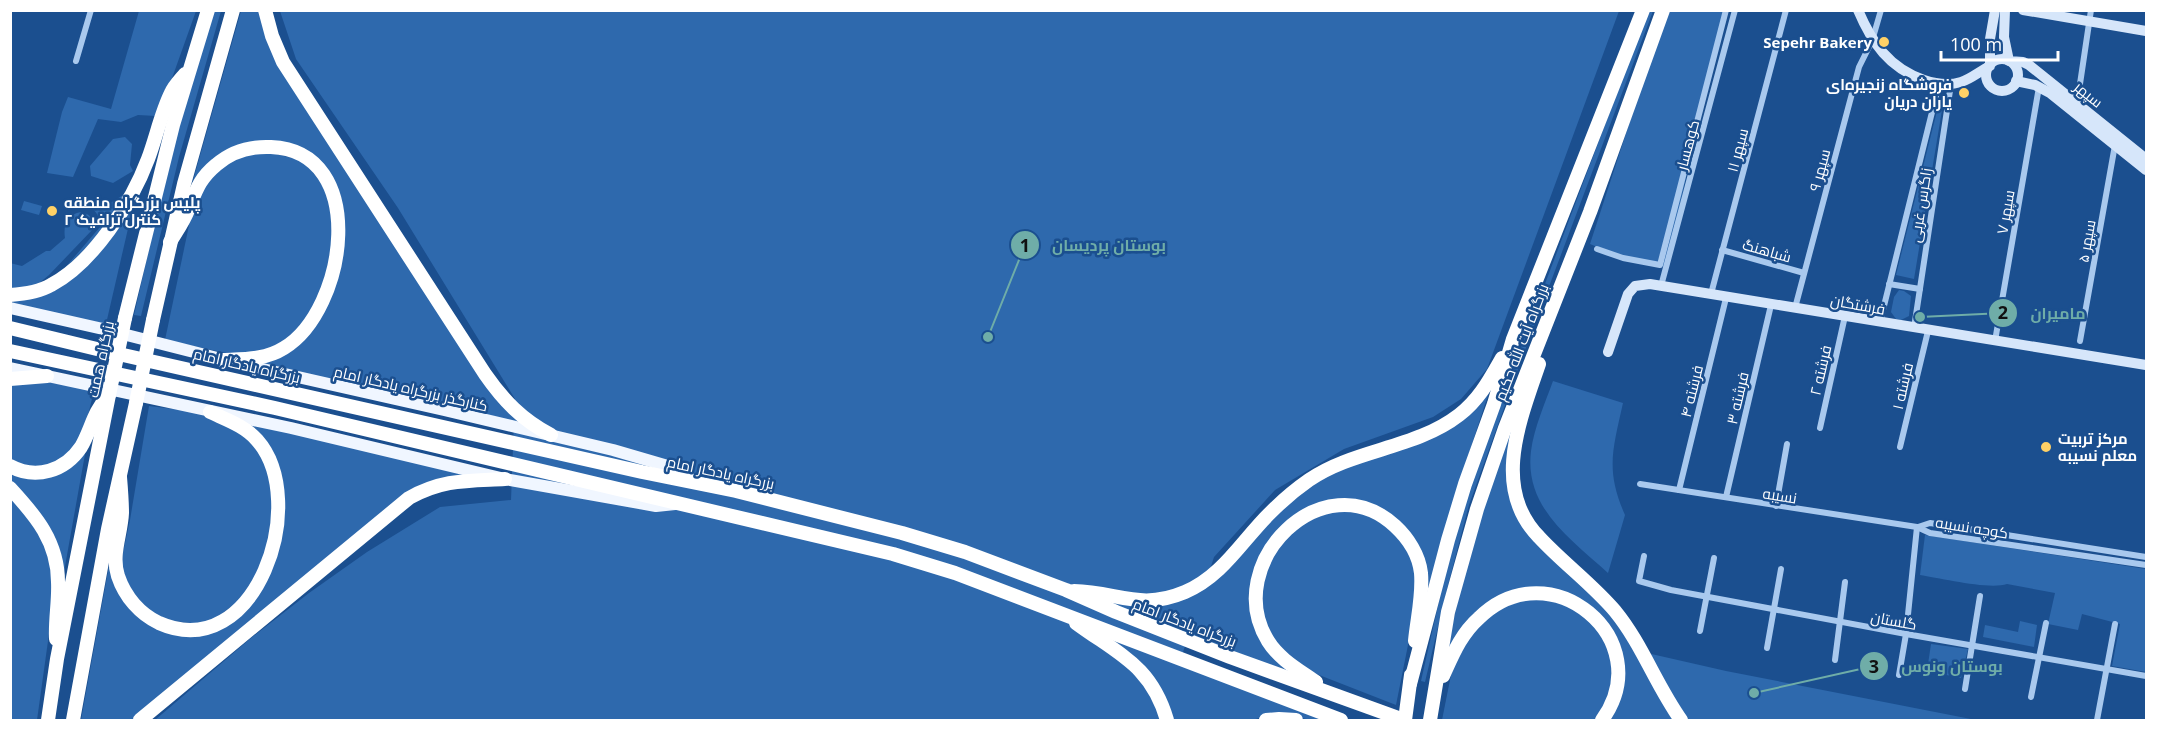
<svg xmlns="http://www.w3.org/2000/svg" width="2157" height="731" viewBox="0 0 2157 731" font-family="'Open Sans',Cairo,sans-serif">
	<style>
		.green { fill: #2e69ad }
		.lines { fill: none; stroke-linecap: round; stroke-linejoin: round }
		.street { stroke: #a9c9ee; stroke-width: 6 }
		.secondary { stroke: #d6e6fa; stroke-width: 10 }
		.primary { stroke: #f0f6ff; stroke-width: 12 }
		.highway { stroke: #fff; stroke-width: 14 }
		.highway-bridge { stroke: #fff; stroke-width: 14 }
		.poi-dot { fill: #ffd166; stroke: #1b4f8f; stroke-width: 2 }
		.labels { text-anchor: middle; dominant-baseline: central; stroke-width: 5; stroke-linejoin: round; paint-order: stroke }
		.poi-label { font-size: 15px; font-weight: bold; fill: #fff; stroke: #1b4f8f; text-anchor: end }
		.street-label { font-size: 15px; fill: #fff; stroke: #1b4f8f }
		.leader { fill: none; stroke: #6fada8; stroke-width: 2 }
		.callout-dot { fill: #6fada8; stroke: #1b4f8f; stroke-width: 2 }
		.mark-label { font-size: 18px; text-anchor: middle; font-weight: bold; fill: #111 }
		.callout-label { font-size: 16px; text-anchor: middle; font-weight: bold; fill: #6fada8; stroke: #1b4f8f; stroke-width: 5; stroke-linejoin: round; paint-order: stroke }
	</style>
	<rect width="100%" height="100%" fill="#1b4f8f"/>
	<g class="green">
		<polygon points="139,11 196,11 171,81 156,116 138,115 121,122 98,119 73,177 47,173 62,112 68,97 111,109"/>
		<polygon points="211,11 221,11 179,157 141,316 134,315 168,166"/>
		<path d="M 241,11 L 261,11 L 263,21 L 515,416 L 515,399 L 398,208 L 296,59 L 280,11 L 1619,11 L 1487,369 L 1461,399 L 1433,417 L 1344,449 L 1275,490 L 1214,557 L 1205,585 L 1282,509 L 1327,475 L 1400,448 L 1490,389 L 1456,493 L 1420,626 L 1426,583 L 1391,517 L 1311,508 L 1252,586 L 1252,611 L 1303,678 L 1189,634 L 1179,664 L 1324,720 C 1297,720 1279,711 1252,720 L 155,720 L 251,638 L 309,593 L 367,552 L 440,507 L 511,500 L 514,422 L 250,364 L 300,340 L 342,244 L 320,165 L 251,144 L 190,191 Z"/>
		<polygon points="1648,11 1653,11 1522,358 1469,505 1447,589 1425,682 1421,681 1449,557 1470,488 1494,419"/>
		<polygon points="1669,11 1726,11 1708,80 1666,267 1626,259 1590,244 1646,72"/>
		<polygon points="1939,103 1943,104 1914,279 1896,275"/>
		<polygon points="125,137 132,144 130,165 133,171 113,183 91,176 90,166 113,139"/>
		<polygon points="260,150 304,161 329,193 335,244 316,309 277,349 240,356 165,340 192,211 198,191 223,164"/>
		<polygon points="152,163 130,220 106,324 11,304 11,300 68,279"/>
		<path d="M 123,195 L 105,229 L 64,269 L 100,227 C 99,216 98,212 88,206 L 112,202 Z"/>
		<polygon points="24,201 42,206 39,215 21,210"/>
		<path d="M 81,212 C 90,214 96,219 93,229 L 49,275 L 38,284 L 11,292 L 10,263 L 22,266 L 46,251 L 50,251 L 65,238 C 63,225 67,214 81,212 Z"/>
		<polygon points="1899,290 1904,291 1911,296 1909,316 1901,320 1896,319 1891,312 1894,297"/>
		<polygon points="40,381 94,390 86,424 74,451 43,470 11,462 11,383"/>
		<path d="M 1553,381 L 1623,403 C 1613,449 1605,470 1625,515 L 1608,573 C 1571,539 1524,508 1531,451 C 1534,428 1545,403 1553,381 Z"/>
		<polygon points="1528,386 1511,494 1620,624 1676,720 1608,720 1621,687 1594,609 1515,591 1444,661 1468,558 1492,481"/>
		<polygon points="149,406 190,411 218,419 244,434 264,458 274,500 267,553 247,595 206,625 159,619 130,592 120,566 130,520"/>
		<polygon points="237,421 491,478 430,483 135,720 81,720 114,538 112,560 149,621 224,625 275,551 280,470"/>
		<polygon points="87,443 62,583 61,571 11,483 10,470 29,476"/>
		<polygon points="10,494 50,550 54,598 37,720 11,720"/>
		<polygon points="1334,511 1362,513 1385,525 1408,549 1417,576 1413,620 1396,705 1314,673 1278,648 1264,622 1261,581 1280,543 1301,524"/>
		<path d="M 1925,535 L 2146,569 L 2146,672 L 2112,666 L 2120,624 L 2082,614 L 2078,630 L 2048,624 L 2055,593 L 2007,584 C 1989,590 1940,578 1920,575 Z"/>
		<polygon points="1531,598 1570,604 1599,630 1612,660 1611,691 1596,720 1442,720 1453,665 1474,629 1497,609"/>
		<polygon points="2020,621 2037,625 2034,647 1983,637 1985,625 2018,632"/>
		<polygon points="1931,644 1968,649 1961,678 1927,671"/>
		<polygon points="1647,653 1726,671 1976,720 1685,720"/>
	</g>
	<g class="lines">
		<g class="street">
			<polyline points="76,61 91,10"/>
			<polyline points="2077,104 2091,10"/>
			<polyline points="1597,249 1623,258 1660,265 1726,10"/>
			<polyline points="1722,250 1804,273"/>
			<polyline points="1889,284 1920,289"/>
			<polyline points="1661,286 1735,10"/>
			<polyline points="1711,294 1786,10"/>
			<polyline points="1795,308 1859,67 1872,41 1881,10"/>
			<polyline points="1880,322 1939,84"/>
			<polyline points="1914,328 1951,84"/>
			<polyline points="1995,341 2039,87"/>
			<polyline points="2080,341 2115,145"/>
			<polyline points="1820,428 1845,316"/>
			<polyline points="1900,447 1928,331"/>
			<polyline points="1640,484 1917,527 1930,533 2146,565"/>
			<polyline points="1679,490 1726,298"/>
			<polyline points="1726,497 1771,305"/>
			<polyline points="1776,506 1787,444"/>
			<polyline points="1918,527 1930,523 2146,557"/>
			<polyline points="1644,556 1639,581 1671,590 1906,634 2146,676"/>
			<polyline points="1700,631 1714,558"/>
			<polyline points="1767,648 1781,569"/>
			<polyline points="1835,660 1845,582"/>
			<polyline points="1899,675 1906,634 1917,527"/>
			<polyline points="1965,689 1980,596"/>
			<polyline points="2031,697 2046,623"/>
			<polyline points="2097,720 2115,624"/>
		</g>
		<g class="secondary">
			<path d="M 1858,10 C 1872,43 1889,68 1924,80 C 1936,84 1948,86 1961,82 C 1971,79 1980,71 1990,66 L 1990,39 L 1995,10"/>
			<polyline points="2005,10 2004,37 2009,61 2023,62 2029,65 2146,159"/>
			<polyline points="2023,10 2146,31"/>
			<circle cx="2002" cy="75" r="16"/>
			<polyline points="2016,81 2035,85 2050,93 2146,170"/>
			<polyline points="1608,352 1628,294 1635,286 1650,284 2146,365"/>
		</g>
		<g class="primary">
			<polyline points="10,308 103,329 245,365 444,410 613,450 678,469 696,483"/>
			<polyline points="10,368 291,428 505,479 656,506 675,504"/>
		</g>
		<g class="highway">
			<path d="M 265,10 L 272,36 L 283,62 L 485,374 C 503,400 522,420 551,435"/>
			<path d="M 170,242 C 176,232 184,221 188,210 C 196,191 199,179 216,165 C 232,151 250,146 271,147 C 370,151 347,310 284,348 C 265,360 244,359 222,360"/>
			<path d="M 10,295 C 24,294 39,292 51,285 C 93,263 132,202 148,159 C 156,138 161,113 171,93 C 174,86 180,80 185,74"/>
			<polyline points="125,318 173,125 208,10"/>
			<polyline points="153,320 184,184 233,10"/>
			<polyline points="10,328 101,350 642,472 736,491 902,533 965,552 1066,590 1116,612 1230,657 1404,720"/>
			<polyline points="10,351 275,408 893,554 955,573 1341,720"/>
			<path d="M 1539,364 C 1520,420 1491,488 1539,537 C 1563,563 1592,584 1615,611 C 1642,644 1656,685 1681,720"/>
			<polyline points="10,379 47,376"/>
			<path d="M 10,466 C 36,480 65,471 81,447 C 91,430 93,413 107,397"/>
			<path d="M 120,477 C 121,489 122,501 122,513 C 121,535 111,555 118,576 C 125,597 140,614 159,623 C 256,666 311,501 257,440 C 245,426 227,420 210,412"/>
			<path d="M 10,488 C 36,516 58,542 58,582 C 59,601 55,619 56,639"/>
			<path d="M 1074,591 C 1118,592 1140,611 1185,592 C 1223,576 1243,539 1271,512 C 1283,500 1296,489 1309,480 C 1354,449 1415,449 1459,415 C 1479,400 1490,379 1502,358"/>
			<path d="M 1076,623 C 1118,654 1151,665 1167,720"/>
			<path d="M 1443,676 C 1453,654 1461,634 1479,618 C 1550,548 1660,640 1602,720"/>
			<path d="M 1316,682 C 1299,670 1279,659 1268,641 C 1220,563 1324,460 1395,526 C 1408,538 1419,555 1421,573 C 1423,596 1417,619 1415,641"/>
			<polyline points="1410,684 1448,540 1465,484 1494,404 1513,339 1643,10"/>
			<polyline points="48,720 57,659 109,395"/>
			<polyline points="73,720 108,529 136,403"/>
			<path d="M 140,720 L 409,498 C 443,479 468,481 505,479"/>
			<polyline points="1266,720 1279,719 1296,720"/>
			<polyline points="1405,720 1411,675"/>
			<polyline points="1430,720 1448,612 1477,509 1505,428 1590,212 1663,10"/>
		</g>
		<g class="highway-bridge">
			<polyline points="109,395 125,318"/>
			<polyline points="136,403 153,320"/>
		</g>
	</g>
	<g class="poi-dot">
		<circle cx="1884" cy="42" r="6"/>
		<circle cx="1964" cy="93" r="6"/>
		<circle cx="52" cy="211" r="6"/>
		<circle cx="2046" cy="447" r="6"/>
	</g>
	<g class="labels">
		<g class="poi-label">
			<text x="1872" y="42">Sepehr Bakery</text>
			<text x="1952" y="84">فروشگاه زنجیره‌ای<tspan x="1952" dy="17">یاران دریان</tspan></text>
			<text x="64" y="202" text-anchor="start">پلیس بزرگراه منطقه<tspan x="64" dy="17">۲ کنترل ترافیک</tspan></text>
			<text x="2058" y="438" text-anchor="start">مرکز تربیت<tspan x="2058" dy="17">معلم نسیبه</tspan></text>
		</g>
		<g class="street-label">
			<text transform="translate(2089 94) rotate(39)">سپهر</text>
			<text transform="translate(1687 145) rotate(-75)">کوهسار</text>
			<text transform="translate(1737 150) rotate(-75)">سپهر ۱۱</text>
			<text transform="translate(1819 170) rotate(-75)">سپهر ۹</text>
			<text transform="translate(1920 205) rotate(-81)">زاگرس غربی</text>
			<text transform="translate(2005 212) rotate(-80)">سپهر ۷</text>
			<text transform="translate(2086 241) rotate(-80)">سپهر ۵</text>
			<text transform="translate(1767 250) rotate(16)">شباهنگ</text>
			<text transform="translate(1858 304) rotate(10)">فرشتگان</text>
			<text transform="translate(1521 342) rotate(-69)">بزرگراه آیت الله حکیم</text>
			<text transform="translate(100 359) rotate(-78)">بزرگراه همت</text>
			<text transform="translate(247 365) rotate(13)">بزرگراه یادگار امام</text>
			<text transform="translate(1820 370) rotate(-77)">فرشته ۲</text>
			<text transform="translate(1902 386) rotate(-77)">فرشته ۱</text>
			<text transform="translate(411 388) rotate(13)">کنارگذر بزرگراه یادگار امام</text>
			<text transform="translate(1691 391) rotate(-76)">فرشته ۴</text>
			<text transform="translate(1737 398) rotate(-77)">فرشته ۳</text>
			<text transform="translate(721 472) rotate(12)">بزرگراه یادگار امام</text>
			<text transform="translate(1780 495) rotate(9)">نسیبه</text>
			<text transform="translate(1972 527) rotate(9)">کوچه نسیبه</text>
			<text transform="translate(1894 620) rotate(10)">گلستان</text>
			<text transform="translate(1185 622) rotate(21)">بزرگراه یادگار امام</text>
		</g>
	</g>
	<path class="leader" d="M988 337L1025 245M1920 317L2003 313M1754 693L1874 666"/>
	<g class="callout-dot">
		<circle cx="988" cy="337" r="6"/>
		<circle cx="1920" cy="317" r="6"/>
		<circle cx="1754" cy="693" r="6"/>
		<circle cx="1025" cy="245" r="15"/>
		<circle cx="2003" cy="313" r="15"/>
		<circle cx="1874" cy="666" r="15"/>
	</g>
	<g class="mark-label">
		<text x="1025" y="252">1</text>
		<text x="2003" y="319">2</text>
		<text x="1874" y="673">3</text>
	</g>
	<g class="callout-label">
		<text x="1109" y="251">بوستان پردیسان</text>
		<text x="2058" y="319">مامیران</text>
		<text x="1952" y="672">بوستان ونوس</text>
	</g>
	<rect width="2157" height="731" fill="none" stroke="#ffffff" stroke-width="24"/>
	<path d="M1941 51v9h117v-9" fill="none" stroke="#ffffff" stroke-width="3"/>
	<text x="1950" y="51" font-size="18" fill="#ffffff" stroke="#1b4f8f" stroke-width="4.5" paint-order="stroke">100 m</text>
</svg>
